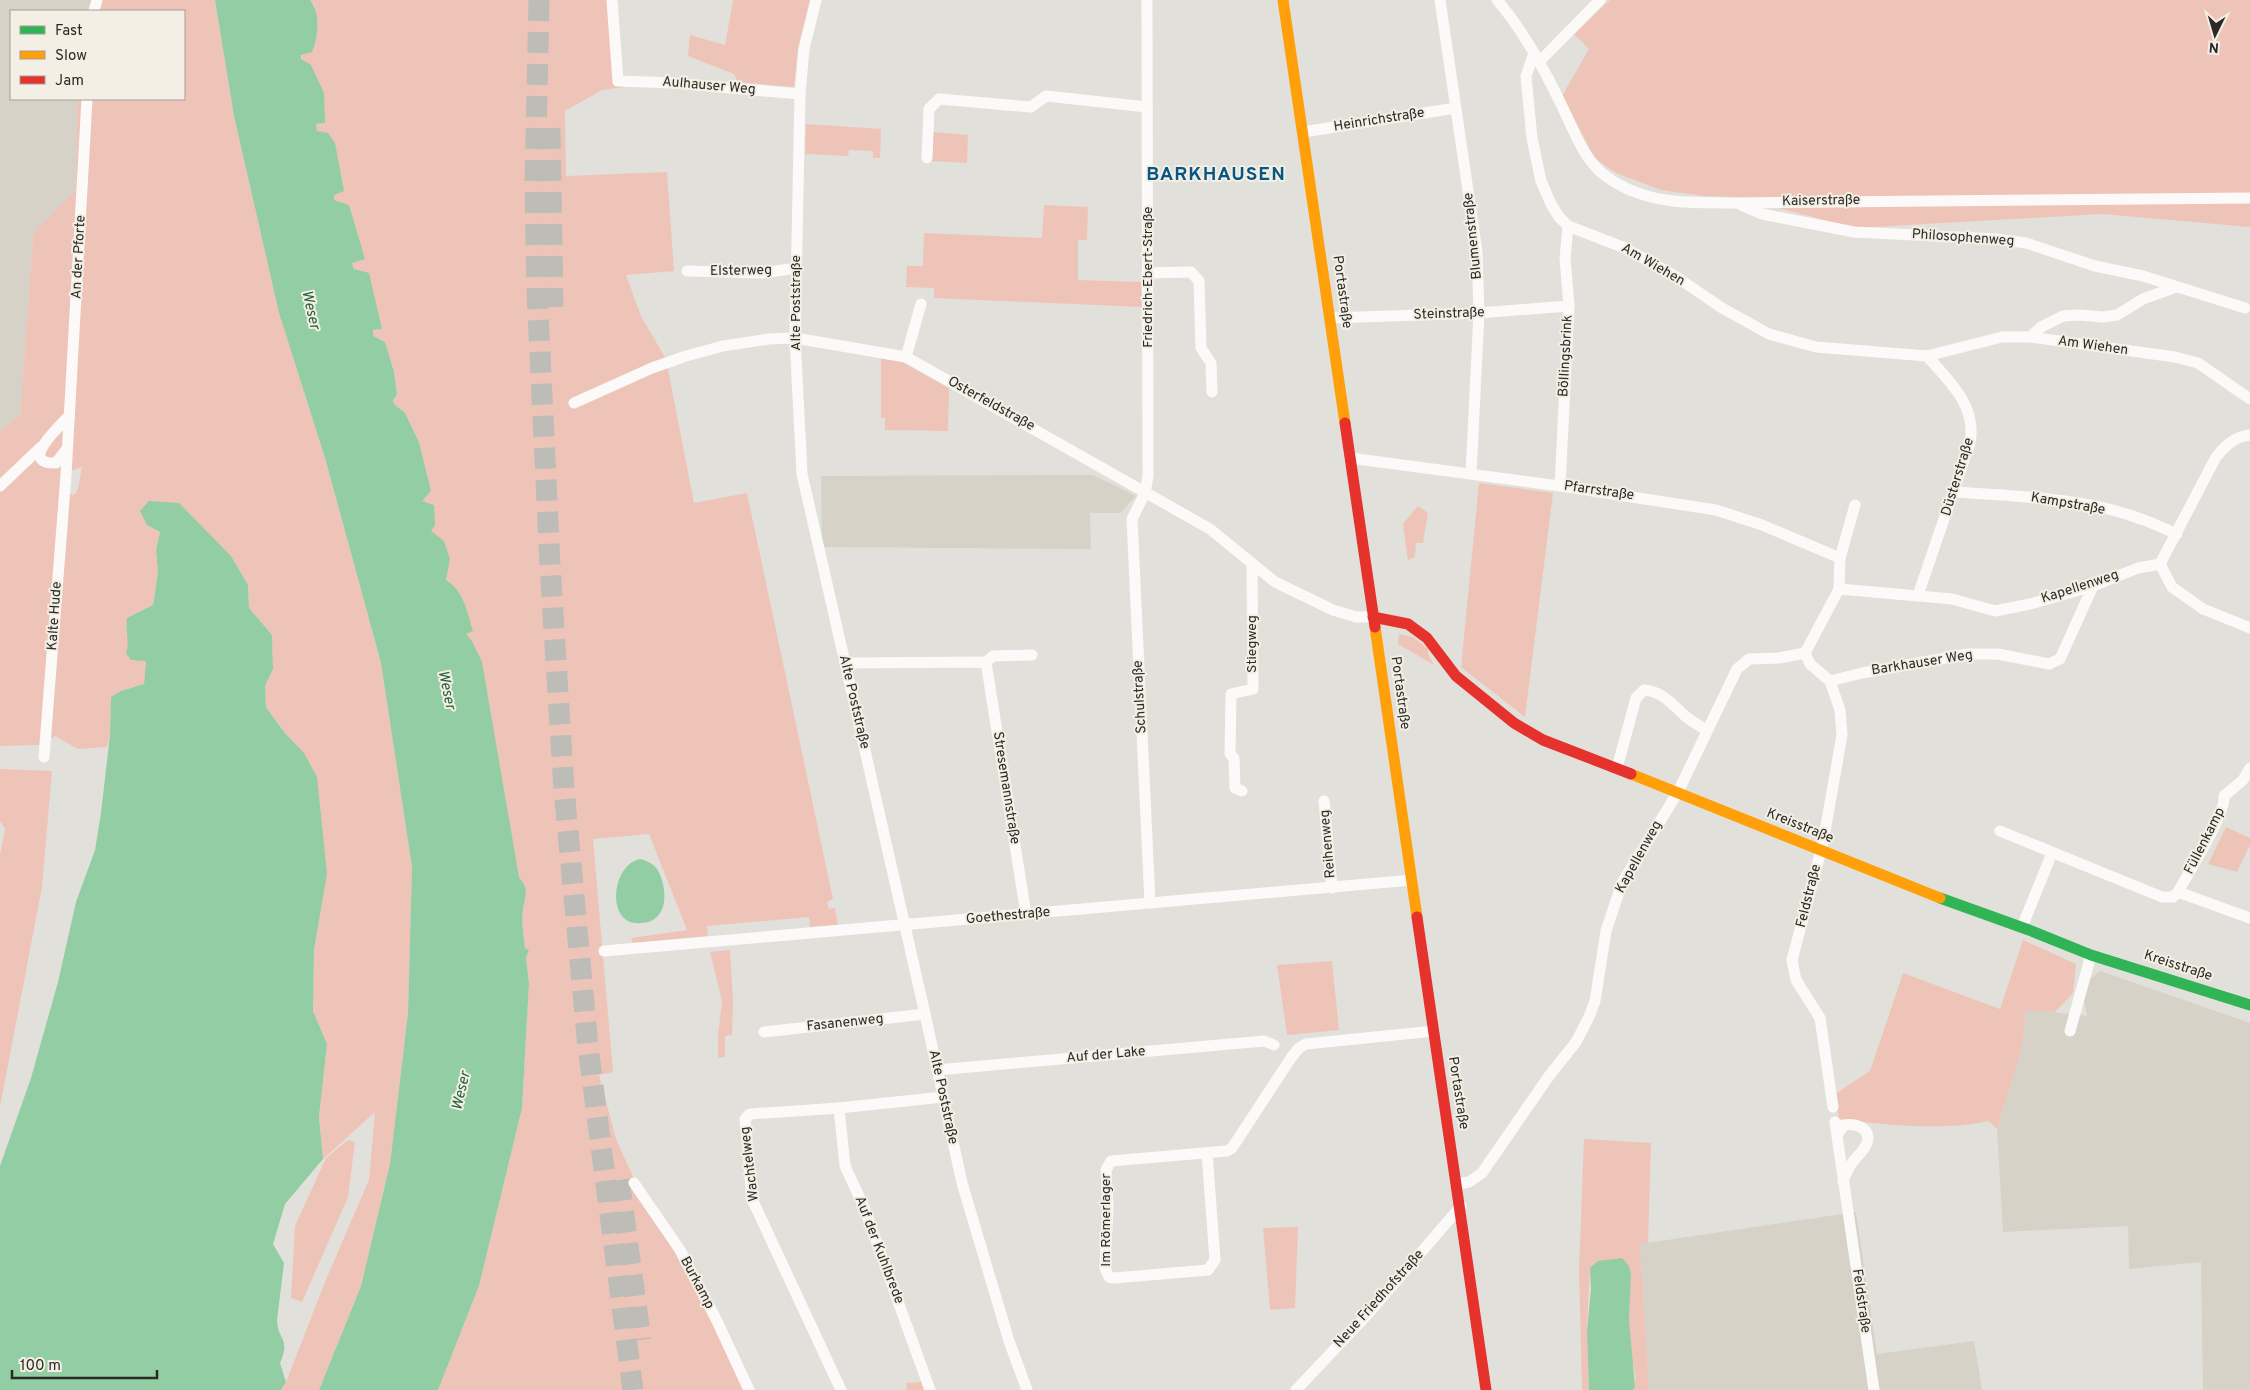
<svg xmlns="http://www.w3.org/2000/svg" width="2250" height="1390" viewBox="0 0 2250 1390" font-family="Overpass,sans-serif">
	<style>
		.built { fill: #d6d2c7 }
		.green { fill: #efc4b8; fill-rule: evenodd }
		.water { fill: #93cda3 }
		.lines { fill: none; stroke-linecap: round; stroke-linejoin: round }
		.highway-tunnel { stroke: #bdbcb6; stroke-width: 21; stroke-dasharray: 21 11; stroke-linecap: butt }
		.street { stroke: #fbfaf9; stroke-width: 11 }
		.fast { stroke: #30b455; stroke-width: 11 }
		.slow { stroke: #ff9f0a; stroke-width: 11 }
		.jam { stroke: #e5322d; stroke-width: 11 }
		.labels { text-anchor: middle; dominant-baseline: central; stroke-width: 4; stroke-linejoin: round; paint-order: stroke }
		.street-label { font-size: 14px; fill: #2b2a26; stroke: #f3efe4 }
		.water-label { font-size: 15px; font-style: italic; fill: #26613b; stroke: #f3efe4 }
		.district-label { font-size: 19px; font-weight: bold; letter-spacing: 1px; fill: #075683; stroke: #f3efe4 }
	</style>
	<rect width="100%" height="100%" fill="#e2e0da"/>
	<g class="built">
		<polygon points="0,0 91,0 88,11 11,11 11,99 78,99 75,190 33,234 20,415 0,431"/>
		<polygon points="1093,475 1136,496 1120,513 1090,513 1091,549 822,547 821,476"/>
		<polygon points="2100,971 2250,1023 2250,1390 2203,1390 2201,1262 2129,1269 2128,1226 2003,1232 1997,1129 2021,1051 2026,1009 2087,1016 2084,1000 2090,979"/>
		<polygon points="1856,1212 1877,1354 1974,1341 1982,1390 1649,1390 1640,1244"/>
	</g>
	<g class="green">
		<path d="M 91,0 L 215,0 L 234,116 L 279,313 L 325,458 L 381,663 L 412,867 L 408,1013 L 390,1164 L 361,1286 L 319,1390 L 281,1390 L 286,1382 L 327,1277 L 369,1180 L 375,1112 L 323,1159 L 319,1117 L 327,1044 L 313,1011 L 314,950 L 327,874 L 304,753 L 284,732 L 266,707 L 265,686 L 273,669 L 272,635 L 249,608 L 248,585 L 231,556 L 147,525 L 160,532 L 156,550 L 158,572 L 153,605 L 127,618 C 125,643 128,645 146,661 L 144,684 L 121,691 L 111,697 L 110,735 L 107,747 L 78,749 L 55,736 L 38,745 L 0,746 L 0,431 L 20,415 L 33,234 L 75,190 L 78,99 L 184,99 L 184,11 L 88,11 ZM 82,467 L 78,489 L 74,495 L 69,494 L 71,471 Z"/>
		<path d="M 310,0 L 614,0 L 624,87 L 602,90 L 565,111 L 566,176 L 667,172 L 674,271 L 626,275 L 641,316 L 666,359 L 694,503 L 747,493 L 833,899 L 827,902 L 829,909 L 835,908 L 838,925 L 810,927 L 809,917 L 707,926 L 708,936 L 633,943 L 631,938 L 687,930 L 649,834 L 593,839 L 613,1072 L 599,1075 L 616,1139 L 635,1181 L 751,1390 L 438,1390 L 479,1286 L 522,1108 L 529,983 L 526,958 L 529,950 L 525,948 C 524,936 521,923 523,911 C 524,895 531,892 519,877 L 464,634 L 422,501 L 422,457 L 419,442 L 405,413 L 394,404 L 393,400 L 397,395 L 394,372 L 385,342 L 372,336 L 373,330 L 382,329 L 352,263 L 364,259 L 334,200 L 317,131 L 316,124 L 325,123 L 301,59 L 315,6 Z"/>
		<polygon points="733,0 810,0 798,48 794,87 738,82 734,74 688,56 690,35 725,45"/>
		<polygon points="1610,0 2250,0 2250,227 2102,214 1856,228 1735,197 1704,196 1661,190 1616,173 1595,158 1562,96 1589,49 1574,34"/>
		<polygon points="806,124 881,129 880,158 873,158 873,151 849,150 848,156 805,154"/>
		<polygon points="932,132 968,135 967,163 931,161"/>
		<polygon points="1044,205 1088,207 1087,240 1078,240 1078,280 1141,282 1142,307 934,298 934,288 906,287 907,266 923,266 924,233 1042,238"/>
		<polygon points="881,358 902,362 949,388 948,431 885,430 885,418 881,418"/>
		<polygon points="1479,483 1553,493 1525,717 1461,667"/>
		<polygon points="1418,506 1428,513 1423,543 1416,543 1415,557 1408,560 1403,524"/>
		<polygon points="1399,634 1413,637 1428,649 1428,654 1434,665 1398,644"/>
		<polygon points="0,769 52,771 42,887 0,1107 0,855 5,829 0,821"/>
		<polygon points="2226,827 2250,838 2250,845 2237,872 2208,864"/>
		<path d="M 2023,940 L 2076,964 L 2073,993 L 2055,1012 L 2026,1010 L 2021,1051 L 1997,1129 L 1989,1121 C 1943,1131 1885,1125 1839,1119 L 1835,1094 L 1870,1071 L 1903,973 L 2000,1009 Z"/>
		<polygon points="730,950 733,1001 732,1035 725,1036 725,1057 718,1058 718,1036 722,1001 710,952"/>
		<polygon points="1332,961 1339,1030 1287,1035 1277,965"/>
		<path d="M 1584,1139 L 1651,1143 L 1648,1243 L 1640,1244 L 1649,1390 L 1633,1390 C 1638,1381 1634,1369 1632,1359 C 1627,1331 1629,1301 1631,1273 L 1590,1268 L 1587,1332 L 1589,1390 L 1582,1390 L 1579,1270 Z"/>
		<polygon points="348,1140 355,1142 348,1197 302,1302 291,1298 295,1226 326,1158"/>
		<polygon points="1298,1227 1295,1308 1270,1310 1263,1228"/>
		<polygon points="922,1382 925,1390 907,1390 906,1383"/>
	</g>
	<g class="water">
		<path d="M 215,0 L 310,0 C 321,13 318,37 312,52 L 301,55 L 301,59 L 311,65 L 324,93 L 325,123 L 316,124 L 317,131 L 328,133 L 335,143 L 344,191 L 334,195 L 334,200 L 349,205 L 365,259 L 352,263 L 354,269 L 369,273 L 382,329 L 373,330 L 373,336 L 385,342 L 394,372 L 397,395 L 393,400 L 394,404 L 405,413 L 419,442 L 431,491 L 422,501 L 434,505 L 435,525 L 431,531 L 444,541 L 450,559 L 446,580 C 464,591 467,612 473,631 L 466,634 L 472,641 L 482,662 L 519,877 C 531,892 524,895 523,911 C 521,923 524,936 525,948 L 529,950 L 526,958 L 529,983 L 522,1108 L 479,1286 L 438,1390 L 319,1390 L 361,1286 L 390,1164 L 408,1013 L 412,867 L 381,663 L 325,458 L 279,313 L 234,116 Z"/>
		<path d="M 149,501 L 179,503 L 231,556 L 248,585 L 249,608 L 272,635 L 273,669 L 265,686 L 266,707 L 284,732 L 304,753 L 317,777 L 327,874 L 314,950 L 313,1011 L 327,1044 L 319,1117 L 323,1159 L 285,1204 L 273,1244 L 284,1263 L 277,1320 C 278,1341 291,1338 280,1363 L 286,1382 L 281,1390 L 0,1390 L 0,1166 L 31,1078 L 58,982 L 76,902 L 95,850 L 101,813 L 110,735 L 111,697 L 121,691 L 144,684 L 146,661 L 131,660 L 126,653 C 130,642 125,631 127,618 L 153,605 L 158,572 L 156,550 L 160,532 L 147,525 L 140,511 Z"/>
		<path d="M 641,859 C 647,861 654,864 657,869 C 664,880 668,902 660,913 C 656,920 648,923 641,923 C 605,927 611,863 641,859 Z"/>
		<polygon points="1622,1258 1629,1266 1631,1273 1629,1320 1635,1387 1633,1390 1589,1390 1587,1332 1591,1289 1590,1268 1598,1261"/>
	</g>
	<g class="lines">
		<g class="highway-tunnel">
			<polyline points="539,0 535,184 537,291 550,565 564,789 588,1047 633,1390"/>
			<polyline points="550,128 553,307"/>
			<polyline points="619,1180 641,1340"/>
		</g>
		<g class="street">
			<polyline points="612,0 618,81 673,83 800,94"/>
			<polyline points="816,0 804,49 800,94 795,338 802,474 925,1014 962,1183 1009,1341 1027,1390"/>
			<polyline points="1147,0 1148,476 1145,493 1132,519 1150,903"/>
			<polyline points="1440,0 1477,252 1479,313 1471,473"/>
			<path d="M 1497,0 C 1523,30 1542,65 1559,100 C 1572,125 1581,156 1603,174 C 1618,186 1637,194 1655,198 C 1680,204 1708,202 1734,203 L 2250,198"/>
			<polyline points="94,11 97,0"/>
			<path d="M 1534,53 L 1526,76 L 1532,138 L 1541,181 L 1551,204 L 1559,217 L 1568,226 L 1625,248 L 1675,276 L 1722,308 L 1769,334 L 1816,347 L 1927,356 C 1950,382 1977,406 1970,443 L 1918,595"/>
			<polyline points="1539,62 1600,0"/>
			<polyline points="1303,132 1456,108"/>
			<polyline points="927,158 929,109 939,99 1031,107 1046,96 1147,107"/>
			<polyline points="1741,205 1762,214 1854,232 1996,239 2026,243 2095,266 2143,276 2245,308"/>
			<polyline points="687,271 762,273 796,268"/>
			<polyline points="1147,273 1191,272 1199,281 1201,348 1211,363 1212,392"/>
			<polyline points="1330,318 1479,313 1569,306"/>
			<polyline points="2030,337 2041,327 2063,316 2079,315 2103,317 2117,315 2143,299 2176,287"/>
			<polyline points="1927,356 2002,337 2030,337 2175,357 2198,363 2250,399"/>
			<polyline points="906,357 921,304"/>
			<polyline points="574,403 652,368 686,356 723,346 769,339 795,338 906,357 1210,529 1275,582 1333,610 1356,617 1373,617"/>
			<path d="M 67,449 L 56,463 C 17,464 60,426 69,416"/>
			<polyline points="1350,458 1560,486 1716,510 1762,525 1840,558"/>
			<polyline points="0,486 41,447"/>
			<polyline points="1560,486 1569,306 1565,258 1568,226"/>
			<path d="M 1955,492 C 2014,496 2086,498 2141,519 C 2153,523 2165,529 2177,534"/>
			<path d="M 2160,564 L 2216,457 C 2226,445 2234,437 2250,435"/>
			<polyline points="2160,564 2172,587 2203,609 2250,628"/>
			<polyline points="1839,589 1952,599 1995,611 2030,604 2093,586 2138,568 2160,564"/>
			<polyline points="1805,653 1810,664 1830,681 1862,673 1968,654 1998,654 2049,664 2060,659 2093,586"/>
			<polyline points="1805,653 1839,589 1840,558 1855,505"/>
			<polyline points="986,662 993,656 1032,655"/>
			<polyline points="845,663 986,662 1026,914"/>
			<polyline points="1830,681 1840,710 1842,735 1823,843 1792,960 1796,980 1820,1018 1833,1107"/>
			<polyline points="44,757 66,475 87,99"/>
			<path d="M 1617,768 L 1636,698 L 1644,690 C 1661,691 1671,703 1683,714 C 1690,721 1699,725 1706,730"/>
			<polyline points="1242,791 1235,788 1234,758 1230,754 1231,694 1253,689 1252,564"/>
			<polyline points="1324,801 1332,888"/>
			<path d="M 2000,831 L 2162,897 L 2173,897 L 2178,892 C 2188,873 2226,814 2224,796 L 2243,780 L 2250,768"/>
			<polyline points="2178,892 2250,918"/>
			<polyline points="2022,927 2052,853"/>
			<polyline points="604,951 1412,880"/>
			<polyline points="2070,1031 2091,955"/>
			<polyline points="764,1032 925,1014"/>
			<polyline points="937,1070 1264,1041 1274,1045"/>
			<polyline points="839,1108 845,1166 864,1207 930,1390"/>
			<polyline points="1835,1122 1874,1390"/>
			<path d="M 1837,1135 L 1844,1125 C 1855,1123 1872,1128 1867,1143 C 1865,1150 1856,1157 1852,1163 C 1848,1168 1846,1174 1843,1181"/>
			<polyline points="1207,1153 1215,1260 1208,1270 1114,1278 1109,1277 1105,1268 1108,1207 1106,1170 1111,1161 1227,1151 1232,1148 1291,1058 1299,1048 1306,1044 1434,1031"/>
			<polyline points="634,1183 680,1250 717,1321 749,1390"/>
			<polyline points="1457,1184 1469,1182 1482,1173 1549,1076 1576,1042 1589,1017 1595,1001 1606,931 1622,883 1678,792 1737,669 1749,659 1779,658 1805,653"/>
			<polyline points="841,1390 752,1199 745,1119 750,1114 839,1108 943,1097"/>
			<polyline points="1296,1390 1367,1315 1461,1206"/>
		</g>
		<polyline class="fast" points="1940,898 2029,930 2091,955 2250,1005"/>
		<g class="slow">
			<polyline points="1283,0 1345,423"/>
			<polyline points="1375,627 1417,917"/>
			<polyline points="1631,774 1940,898"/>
		</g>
		<g class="jam">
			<polyline points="1345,423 1375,627"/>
			<polyline points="1373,617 1408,624 1427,638 1456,676 1514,723 1543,740 1631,774"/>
			<polyline points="1417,917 1486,1390"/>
		</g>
	</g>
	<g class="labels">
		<g class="street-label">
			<text transform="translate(709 86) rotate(5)">Aulhauser Weg</text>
			<text transform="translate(1379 120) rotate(-9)">Heinrichstraße</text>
			<text transform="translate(1821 201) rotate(-1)">Kaiserstraße</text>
			<text transform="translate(1473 236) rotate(-96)">Blumenstraße</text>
			<text transform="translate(1963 238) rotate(4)">Philosophenweg</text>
			<text transform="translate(79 257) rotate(-87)">An der Pforte</text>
			<text transform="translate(1653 265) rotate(30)">Am Wiehen</text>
			<text transform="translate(741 271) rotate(-1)">Elsterweg</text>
			<text transform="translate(1148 277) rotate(-90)">Friedrich-Ebert-Straße</text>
			<text transform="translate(1342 292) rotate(82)">Portastraße</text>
			<text transform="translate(796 303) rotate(-90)">Alte Poststraße</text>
			<text transform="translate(1449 314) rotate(-2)">Steinstraße</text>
			<text transform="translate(2093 346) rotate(8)">Am Wiehen</text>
			<text transform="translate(1566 356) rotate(-87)">Böllingsbrink</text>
			<text transform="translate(991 404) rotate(29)">Osterfeldstraße</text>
			<text transform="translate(1958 477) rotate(-73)">Düsterstraße</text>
			<text transform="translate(1599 491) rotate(8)">Pfarrstraße</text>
			<text transform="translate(2068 504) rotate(10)">Kampstraße</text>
			<text transform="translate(2080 587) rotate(-18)">Kapellenweg</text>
			<text transform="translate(55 616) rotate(-86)">Kalte Hude</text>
			<text transform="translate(1252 644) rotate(-90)">Stiegweg</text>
			<text transform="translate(1922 663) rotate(-9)">Barkhauser Weg</text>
			<text transform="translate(1400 693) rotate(82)">Portastraße</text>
			<text transform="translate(1140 697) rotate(-93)">Schulstraße</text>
			<text transform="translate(854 702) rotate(77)">Alte Poststraße</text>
			<text transform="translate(1006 788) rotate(81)">Stresemannstraße</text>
			<text transform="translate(1800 826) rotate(22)">Kreisstraße</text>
			<text transform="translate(2205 841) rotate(-63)">Füllenkamp</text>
			<text transform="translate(1328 844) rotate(-95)">Reihenweg</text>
			<text transform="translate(1639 857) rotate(-61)">Kapellenweg</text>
			<text transform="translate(1809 896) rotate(-76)">Feldstraße</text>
			<text transform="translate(1008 916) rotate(-5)">Goethestraße</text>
			<text transform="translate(2178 966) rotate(18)">Kreisstraße</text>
			<text transform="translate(845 1023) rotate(-6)">Fasanenweg</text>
			<text transform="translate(1106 1055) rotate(-5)">Auf der Lake</text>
			<text transform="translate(1458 1093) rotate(81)">Portastraße</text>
			<text transform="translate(943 1097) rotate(78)">Alte Poststraße</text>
			<text transform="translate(750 1164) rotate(-97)">Wachtelweg</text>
			<text transform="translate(1106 1220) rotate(-90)">Im Römerlager</text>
			<text transform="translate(879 1250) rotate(69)">Auf der Kuhlbrede</text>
			<text transform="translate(697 1283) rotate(62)">Burkamp</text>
			<text transform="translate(1379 1299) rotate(-48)">Neue Friedhofstraße</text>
			<text transform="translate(1861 1301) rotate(82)">Feldstraße</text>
		</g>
		<g class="water-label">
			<text transform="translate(310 310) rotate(77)">Weser</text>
			<text transform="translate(446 690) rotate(78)">Weser</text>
			<text transform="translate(462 1091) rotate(-77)">Weser</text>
		</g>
		<g class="district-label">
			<text x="1216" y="175">BARKHAUSEN</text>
		</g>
	</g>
	<rect x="10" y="10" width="175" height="90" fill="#f3efe4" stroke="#a3a098"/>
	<rect x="20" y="26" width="25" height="8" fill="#30b455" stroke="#a3a098"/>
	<text x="55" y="35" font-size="15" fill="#2b2a26">Fast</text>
	<rect x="20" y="51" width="25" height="8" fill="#ff9f0a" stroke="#a3a098"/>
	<text x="55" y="60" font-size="15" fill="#2b2a26">Slow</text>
	<rect x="20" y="76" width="25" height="8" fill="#e5322d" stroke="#a3a098"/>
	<text x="55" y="85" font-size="15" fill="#2b2a26">Jam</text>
	<g transform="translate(2215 35) rotate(185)" stroke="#f3efe4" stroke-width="4" paint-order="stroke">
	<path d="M0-4L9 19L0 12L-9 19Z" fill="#2b2a26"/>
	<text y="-8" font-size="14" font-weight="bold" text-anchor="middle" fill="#2b2a26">N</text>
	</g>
	<path d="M12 1370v8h145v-8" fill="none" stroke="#2b2a26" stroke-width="2.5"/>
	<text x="20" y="1370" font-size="15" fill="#2b2a26" stroke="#f3efe4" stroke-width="4" paint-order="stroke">100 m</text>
</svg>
